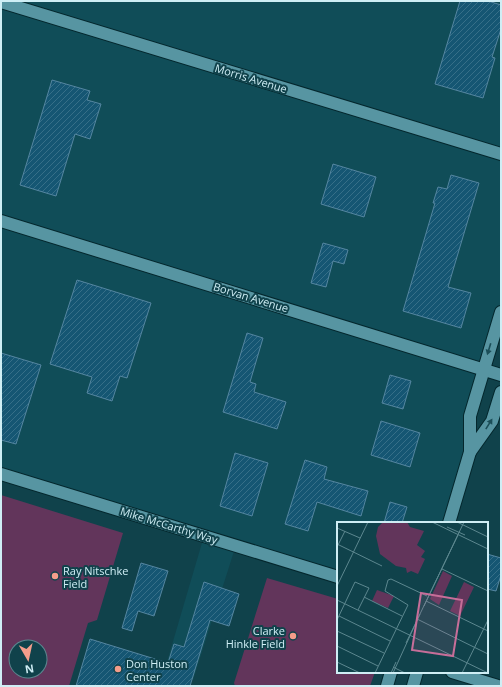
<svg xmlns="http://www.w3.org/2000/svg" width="502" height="687" viewBox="0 0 502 687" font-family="'Open Sans',sans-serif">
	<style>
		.built { fill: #104d58 }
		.pitch { fill: #62355b; fill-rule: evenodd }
		.building { fill: url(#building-hatch); stroke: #5586a1 }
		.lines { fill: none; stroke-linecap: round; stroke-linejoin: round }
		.street-casing { stroke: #04272d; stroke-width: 14 }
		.secondary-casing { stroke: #04272d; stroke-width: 14 }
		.street { stroke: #5795a2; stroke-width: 12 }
		.secondary { stroke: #5795a2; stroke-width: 12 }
		.oneway { fill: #1b4e58 }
		.poi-dot { fill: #f49d8b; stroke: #10424b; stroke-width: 1.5 }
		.labels { text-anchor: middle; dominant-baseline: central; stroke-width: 4; stroke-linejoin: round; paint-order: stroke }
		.street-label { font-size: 11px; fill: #cfeef5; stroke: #10424b }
		.poi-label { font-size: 11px; fill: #cfeef5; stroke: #10424b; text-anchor: start }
		.inset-road { fill: none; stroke: #5c878f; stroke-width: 1 }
		.view { fill: #c76e99; fill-opacity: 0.15; stroke: #c76e99; stroke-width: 2 }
		.inset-edge { fill: none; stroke: #cfeef5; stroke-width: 2 }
	</style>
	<defs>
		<pattern id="building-hatch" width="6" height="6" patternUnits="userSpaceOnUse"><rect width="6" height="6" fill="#155673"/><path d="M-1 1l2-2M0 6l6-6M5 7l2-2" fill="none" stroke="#366f88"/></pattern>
	</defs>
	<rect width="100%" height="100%" fill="#10424b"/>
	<polygon class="built" points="1,1 501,1 501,312 483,369 470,452 449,523 338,523 338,577 236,545 193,680 164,672 204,536 1,474"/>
	<g class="pitch">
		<path d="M 1,495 L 123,533 L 97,620 L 88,623 L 69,686 L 1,686 ZM 16,647 L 40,647 L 40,671 L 16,671 Z"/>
		<polygon points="267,578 338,599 338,672 375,672 370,686 235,686 234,683"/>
	</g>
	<g class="building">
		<polygon points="460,1 488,1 501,5 501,29 492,57 495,58 483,98 435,84"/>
		<polygon points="52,80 90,91 87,100 101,104 90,139 75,134 56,196 20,185"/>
		<polygon points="333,164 376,177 364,217 321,204"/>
		<polygon points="451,175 479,183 448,287 471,293 461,328 403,311 435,203 433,203 438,187 447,189"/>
		<polygon points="323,243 348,250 344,264 333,261 326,287 311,283"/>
		<polygon points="77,280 151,303 127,378 120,376 112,401 87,393 92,377 50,364"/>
		<polygon points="247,333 263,338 250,382 256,384 254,392 286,402 277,429 223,412"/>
		<polygon points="1,353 41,365 16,444 1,440"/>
		<polygon points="390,375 411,381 403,409 382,403"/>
		<polygon points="381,421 420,433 410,467 371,455"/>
		<polygon points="235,453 268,463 252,516 220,506"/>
		<polygon points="305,460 327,467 324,479 368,491 361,516 317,502 308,531 285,524"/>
		<polygon points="390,502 407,507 402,523 384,523"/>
		<polygon points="487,554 501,558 501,575 496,591 487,589"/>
		<polygon points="141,563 168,571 154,616 138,611 132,631 122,628"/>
		<polygon points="204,582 239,594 229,626 210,620 190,686 76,686 90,639 168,663 174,644 184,647"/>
	</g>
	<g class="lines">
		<defs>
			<g id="street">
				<polyline points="1,2 501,154"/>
				<polyline points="1,221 501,375"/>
				<polyline points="1,474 338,577"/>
				<polyline points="452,672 498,686"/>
			</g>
			<g id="secondary">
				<polyline points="470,452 492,421 501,392"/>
				<polyline points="449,523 470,452 470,416 501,312"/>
				<polyline points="387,686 391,672"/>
				<polyline points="413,686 417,672"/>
			</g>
		</defs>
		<use href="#street" class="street-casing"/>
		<use href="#secondary" class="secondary-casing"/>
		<use href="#street" class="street"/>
		<use href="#secondary" class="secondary"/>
	</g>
	<defs><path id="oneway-solid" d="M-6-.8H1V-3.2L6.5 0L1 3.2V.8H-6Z"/></defs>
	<g class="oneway">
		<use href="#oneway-solid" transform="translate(489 349) rotate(107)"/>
		<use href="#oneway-solid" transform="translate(489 424) rotate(-58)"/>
	</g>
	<g class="poi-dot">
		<circle cx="55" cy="576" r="4"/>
		<circle cx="293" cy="636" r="4"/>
		<circle cx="118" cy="669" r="4"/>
	</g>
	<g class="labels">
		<g class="street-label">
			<text transform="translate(251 78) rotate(17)">Morris Avenue</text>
			<text transform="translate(251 297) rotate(17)">Borvan Avenue</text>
			<text transform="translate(169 525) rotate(17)">Mike McCarthy Way</text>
		</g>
		<g class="poi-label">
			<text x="63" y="570">Ray Nitschke<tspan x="63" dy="13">Field</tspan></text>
			<text x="285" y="630" text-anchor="end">Clarke<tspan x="285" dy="13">Hinkle Field</tspan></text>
			<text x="126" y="663">Don Huston<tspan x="126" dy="13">Center</tspan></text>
		</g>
	</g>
	<g transform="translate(337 522)">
		<rect width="151" height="151" fill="#10424b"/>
		<path d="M 40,68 L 57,74 L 51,86 L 35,79 Z" fill="#62355b"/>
		<path d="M 46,0 L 70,0 L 73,5 L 87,9 L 80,23 L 88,29 L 84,35 L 88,37 L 81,52 L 74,49 L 70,51 L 69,46 L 59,44 L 43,32 L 39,14 L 41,5 ZM 106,49 L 115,54 L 102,83 L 93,77 ZM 127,60 L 137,65 L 123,94 L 113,89 Z" fill="#62355b"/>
		<path class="inset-road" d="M 95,0 L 151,27M 120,0 L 151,15M 110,5 L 128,13M 0,6 L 23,16M 0,22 L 45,44M 0,25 L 8,9M 105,47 L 151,69M 0,64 L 31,0M 27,75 L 65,94M 0,78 L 151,151M 89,79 L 151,109M 87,84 L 127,0M 2,94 L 53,119M 80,97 L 151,132M 0,98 L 18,60 L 32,66 L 21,88M 0,109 L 47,131M 69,121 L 121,13M 0,124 L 41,144M 0,140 L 23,151M 56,145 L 68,151M 38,151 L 71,83 L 48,69 L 51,58 L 54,57 L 90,74M 54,151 L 59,140M 56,151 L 83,92M 125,151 L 151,98"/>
		<path class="view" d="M 84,71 L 125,78 L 116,134 L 75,128 Z"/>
		<rect width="151" height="151" class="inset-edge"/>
	</g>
	<rect width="502" height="687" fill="none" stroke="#cfeef5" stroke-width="4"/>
	<g transform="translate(28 659) rotate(171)"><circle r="19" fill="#10424b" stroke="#5c878f"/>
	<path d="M0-3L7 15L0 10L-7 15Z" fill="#f49d8b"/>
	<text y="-6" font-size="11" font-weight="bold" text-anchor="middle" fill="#cfeef5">N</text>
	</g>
</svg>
